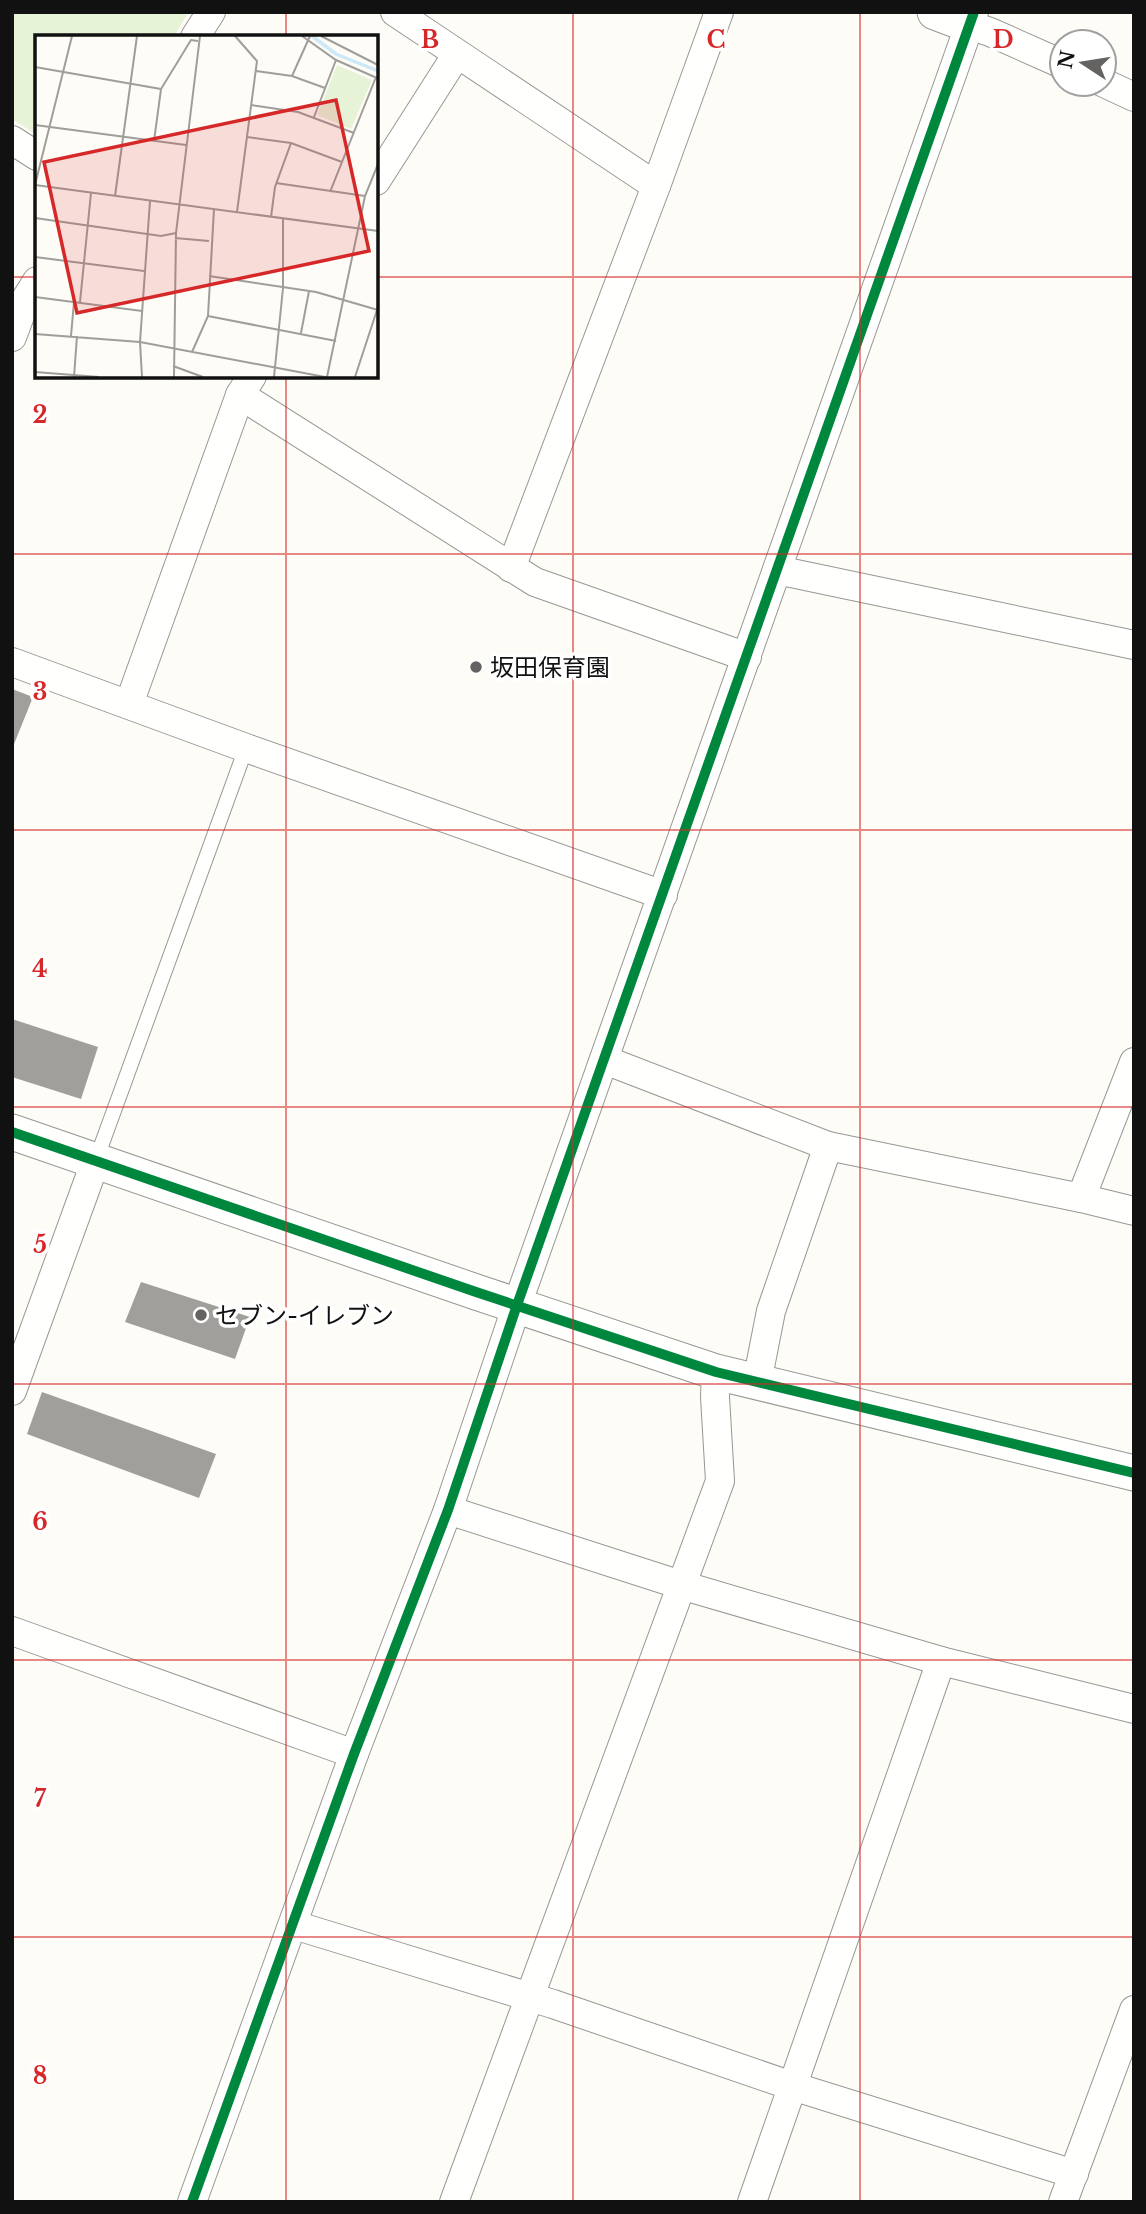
<svg xmlns="http://www.w3.org/2000/svg" width="1146" height="2214" viewBox="0 0 1146 2214" font-family="'Libre Baskerville','Noto Sans JP',serif">
	<style>
		.green { fill: #e7f3d7 }
		.building { fill: #a19f9c }
		.lines { fill: none; stroke-linecap: round; stroke-linejoin: round }
		.service-casing { stroke: #979795; stroke-width: 16 }
		.minor-casing { stroke: #979795; stroke-width: 30 }
		.tertiary-casing { stroke: #979795; stroke-width: 37 }
		.service { stroke: #fffffe; stroke-width: 14 }
		.minor { stroke: #fffffe; stroke-width: 28 }
		.tertiary { stroke: #fffffe; stroke-width: 35 }
		.cycleway-casing { stroke: #fff; stroke-width: 15 }
		.cycleway { stroke: #00873e; stroke-width: 10 }
		.grid { fill: none; stroke: #d62828; stroke-width: 2; stroke-opacity: 0.55 }
		.poi-dot { fill: #646362; stroke: #fff; stroke-width: 2.5 }
		.labels { text-anchor: middle; dominant-baseline: central; stroke-width: 7; stroke-linejoin: round; paint-order: stroke }
		.poi-label { font-size: 24px; fill: #111; stroke: #fff; text-anchor: start }
		.inset-river { fill: none; stroke: #cde8f7; stroke-width: 3.5 }
		.inset-road { fill: none; stroke: #9f9e9b; stroke-width: 2 }
		.view { fill: #d62828; fill-opacity: 0.15; stroke: #d62828; stroke-width: 3.5 }
		.inset-edge { fill: none; stroke: #111; stroke-width: 3.5 }
		.grid-label { font-size: 23px; text-anchor: middle; font-weight: bold; fill: #d62828; stroke: #fff; stroke-width: 7; stroke-linejoin: round; paint-order: stroke }
	</style>
	<rect width="100%" height="100%" fill="#fdfcf7"/>
	<polygon class="green" points="12,12 189,12 173,37 37,37 37,135 12,119"/>
	<g class="building">
		<polygon points="12,689 33,697 12,749"/>
		<polygon points="12,1019 98,1047 81,1099 12,1077"/>
		<polygon points="141,1282 250,1317 235,1359 125,1322"/>
		<polygon points="42,1392 216,1454 199,1498 27,1434"/>
	</g>
	<g class="lines">
		<defs>
			<polyline id="service" points="96,1160 246,748"/>
			<g id="minor">
				<polyline points="395,12 656,186"/>
				<polyline points="969,25 990,32 1062,64"/>
				<polyline points="195,37 211,12"/>
				<polyline points="1104,83 1134,97"/>
				<polyline points="12,140 37,156"/>
				<polyline points="376,181 457,54"/>
				<polyline points="12,337 27,297 37,281"/>
				<polyline points="240,395 535,582 747,657"/>
				<polyline points="511,568 656,186 719,12"/>
				<polyline points="777,570 1134,645"/>
				<polyline points="12,662 246,748 663,895"/>
				<polyline points="129,704 240,395 252,376"/>
				<polyline points="605,1060 828,1146 1081,1198 1134,1211"/>
				<polyline points="1081,1198 1134,1062"/>
				<polyline points="757,1382 771,1311 828,1146"/>
				<polyline points="12,1391 96,1160"/>
				<polyline points="448,1510 681,1585 941,1661 1134,1709"/>
				<polyline points="12,1631 354,1754"/>
				<polyline points="294,1925 553,2004 792,2086 1074,2174"/>
				<polyline points="192,2202 354,1754 448,1510 517,1305 974,12"/>
				<polyline points="454,2202 720,1481 715,1397 716,1372"/>
				<polyline points="752,2202 941,1661"/>
				<polyline points="1063,2202 1134,2010"/>
			</g>
			<g id="tertiary">
				<polyline points="935,12 969,25"/>
				<polyline points="12,1132 476,1292 716,1372 1134,1473"/>
			</g>
		</defs>
		<use href="#service" class="service-casing"/>
		<use href="#minor" class="minor-casing"/>
		<use href="#tertiary" class="tertiary-casing"/>
		<use href="#service" class="service"/>
		<use href="#minor" class="minor"/>
		<use href="#tertiary" class="tertiary"/>
		<defs>
			<g id="cycleway">
				<polyline points="12,1132 476,1292 716,1372 1134,1473"/>
				<polyline points="192,2202 354,1754 448,1510 517,1305 974,12"/>
			</g>
		</defs>
		<use href="#cycleway" class="cycleway-casing"/>
		<use href="#cycleway" class="cycleway"/>
	</g>
	<path class="grid" d="M 286,12 L 286,37M 573,12 L 573,2202M 860,12 L 860,2202M 12,277 L 37,277M 376,277 L 1134,277M 286,376 L 286,2202M 12,554 L 1134,554M 12,830 L 1134,830M 12,1107 L 1134,1107M 12,1384 L 1134,1384M 12,1660 L 1134,1660M 12,1937 L 1134,1937"/>
	<g class="poi-dot">
		<circle cx="476" cy="667" r="7"/>
		<circle cx="201" cy="1315" r="7"/>
	</g>
	<g class="labels">
		<g class="poi-label">
			<text x="490" y="667">坂田保育園</text>
			<text x="215" y="1315">セブン-イレブン</text>
		</g>
	</g>
	<g transform="translate(35 35)">
		<rect width="343" height="343" fill="#fdfcf7"/>
		<path d="M 302,30 L 337,45 L 316,94 L 282,80 Z" fill="#e7f3d7"/>
		<path class="inset-river" d="M 277,1 L 301,19 L 343,36"/>
		<path class="inset-road" d="M 200,1 L 222,26 L 202,177M 267,1 L 301,25 L 342,43M 286,1 L 343,30M 0,32 L 126,54M 221,36 L 257,41 L 290,53M 257,41 L 275,1M 216,70 L 263,77 L 319,98M 279,82 L 301,25M 0,90 L 151,110M 212,102 L 256,108 L 307,127M 119,106 L 126,54 L 156,5 L 163,6M 241,148 L 330,161M 0,150 L 343,196M 0,150 L 37,1M 295,157 L 341,42M 80,161 L 102,1M 236,182 L 240,152 L 256,108M 0,183 L 126,201 L 141,198M 140,203 L 174,206M 0,222 L 109,236M 174,241 L 281,257 L 343,275M 0,262 L 107,276M 45,267 L 56,158M 173,281 L 301,306M 266,298 L 274,256M 0,299 L 105,307 L 290,342M 36,301 L 39,267M 157,317 L 173,281 L 179,174M 138,331 L 168,342M 0,337 L 64,342M 39,342 L 42,301M 107,342 L 105,307 L 115,166M 139,342 L 141,198 L 165,1M 239,342 L 248,253 L 248,183M 292,342 L 330,161 L 343,129M 320,342 L 343,272"/>
		<path class="view" d="M 301,65 L 334,216 L 42,278 L 9,127 Z"/>
		<rect width="343" height="343" class="inset-edge"/>
	</g>
	<g class="grid-label">
		<text x="430" y="48">B</text>
		<text x="716" y="48">C</text>
		<text x="1003" y="48">D</text>
		<text x="40" y="423">2</text>
		<text x="40" y="700">3</text>
		<text x="40" y="977">4</text>
		<text x="40" y="1253">5</text>
		<text x="40" y="1530">6</text>
		<text x="40" y="1807">7</text>
		<text x="40" y="2084">8</text>
	</g>
	<rect width="1146" height="2214" fill="none" stroke="#111111" stroke-width="28"/>
	<g transform="translate(1083 63) rotate(282)"><circle r="33" fill="#ffffff" stroke="#a0a0a0" stroke-width="2"/>
	<path d="M0-5L12 26L0 18L-12 26Z" fill="#646362"/>
	<text y="-10" font-size="19" font-weight="bold" text-anchor="middle" fill="#111111">N</text>
	</g>
</svg>
